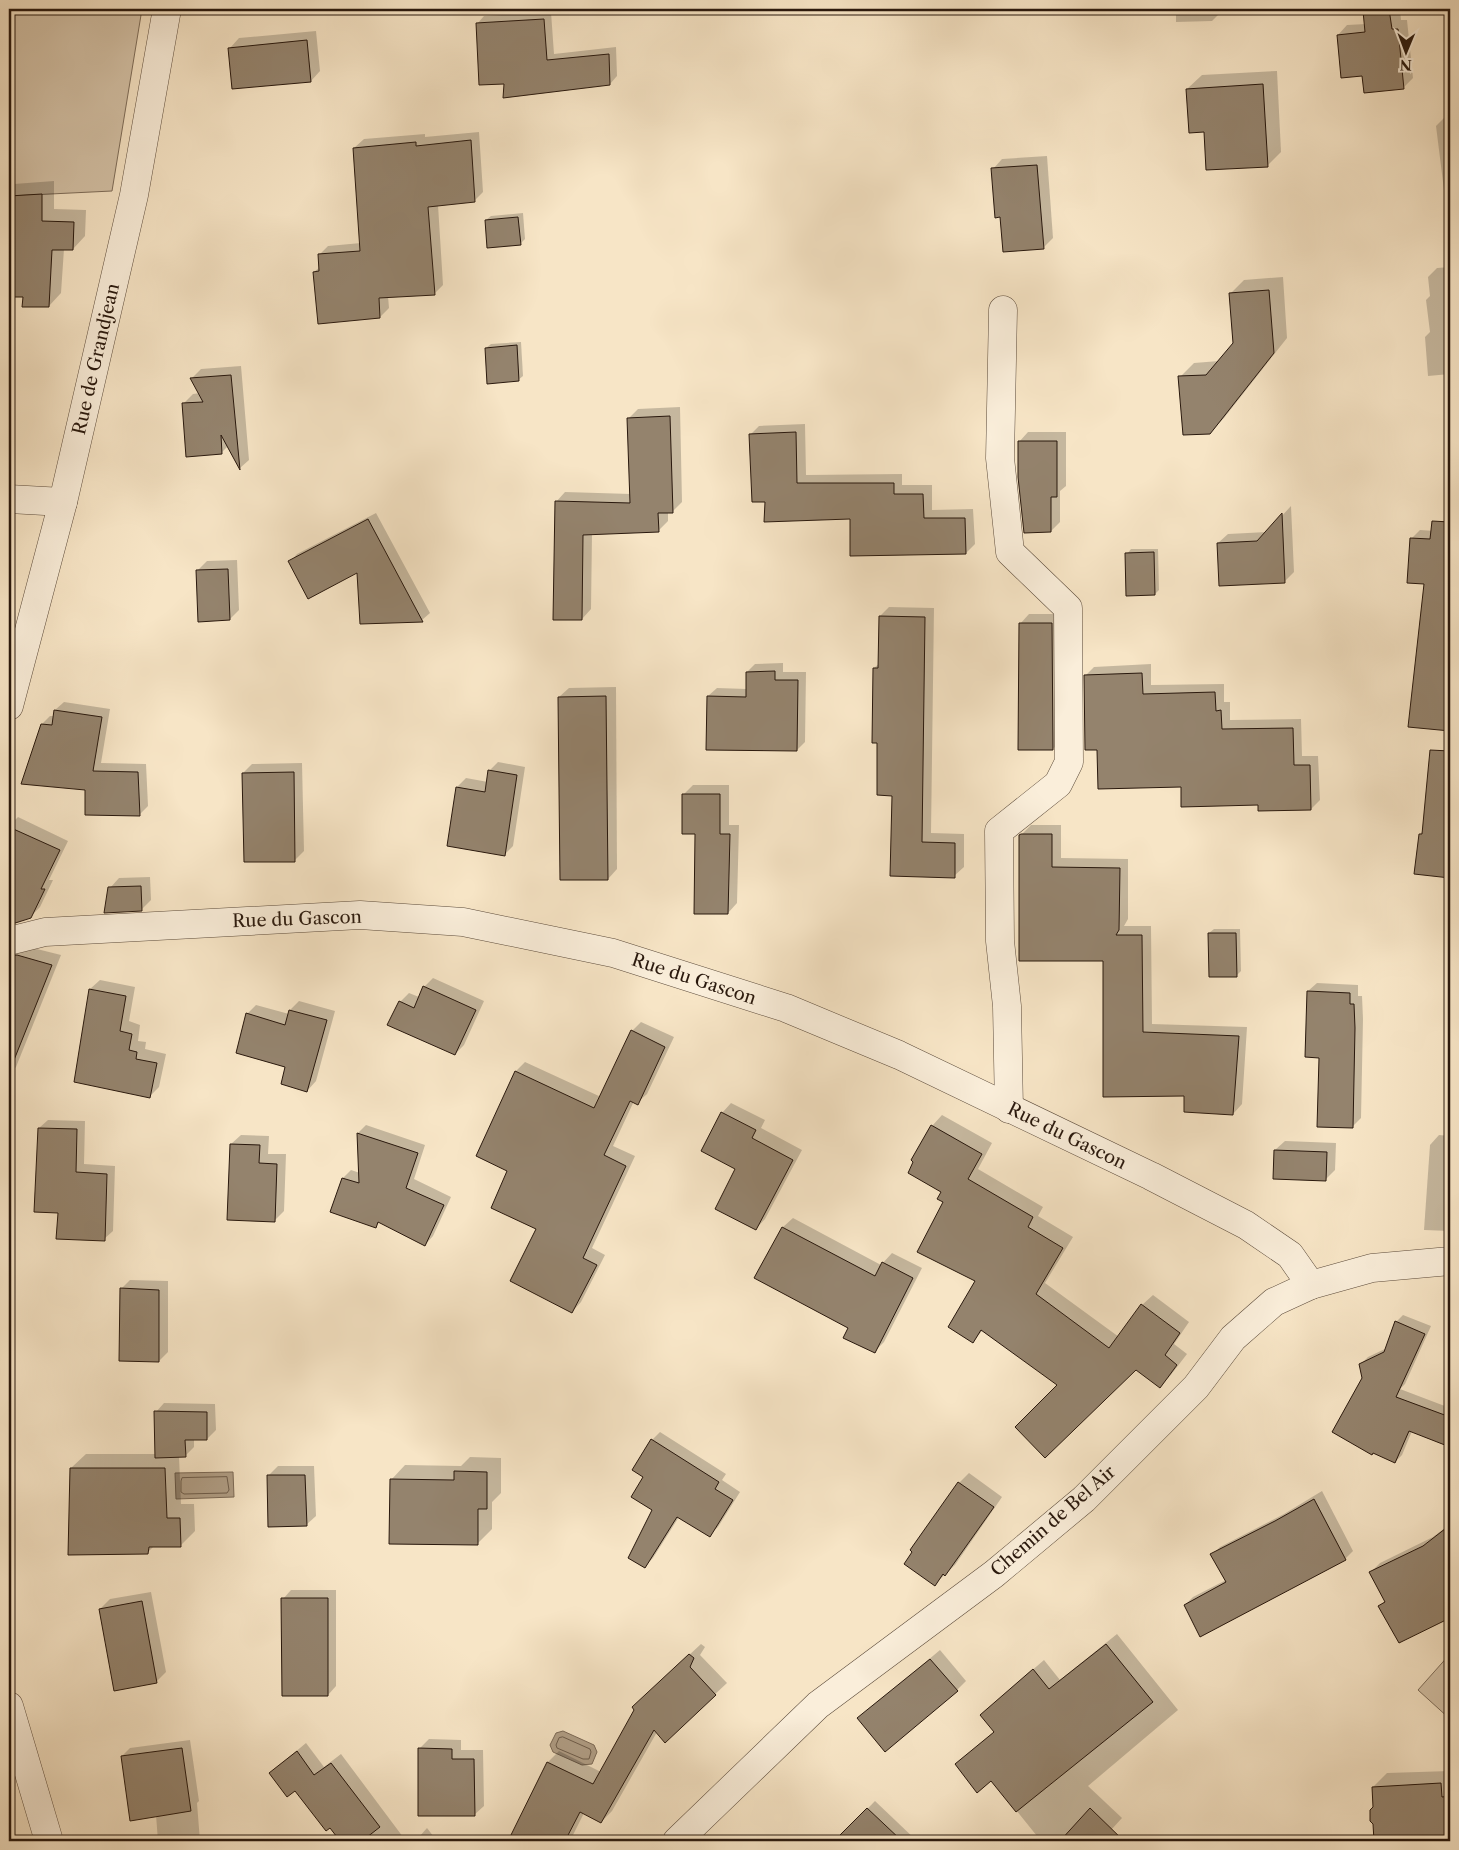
<svg xmlns="http://www.w3.org/2000/svg" width="1459" height="1850" viewBox="0 0 1459 1850" font-family="'Libre Caslon Text',serif">
	<style>
		.green { fill: #d4c2a7; stroke: #7e6d5a }
		.water { fill: #b19f87; stroke: #7b6956 }
		.shadow { fill: #0003 }
		.lines { fill: none; stroke-linecap: round; stroke-linejoin: round }
		.shore { stroke: #6d5c4a; stroke-width: 1 }
		.building { fill: #94836d; stroke: #29180d }
		.minor-casing { stroke: #5c4b3b; stroke-width: 29 }
		.minor { stroke: #faeeda; stroke-width: 28 }
		.labels { text-anchor: middle; dominant-baseline: central; stroke-width: 4; stroke-linejoin: round; paint-order: stroke }
		.street-label { font-size: 18px; fill: #29180d; stroke: #faeeda }
	</style>
	<rect width="100%" height="100%" fill="#f7e5c6"/>
	<filter id="stains"><feTurbulence type="fractalNoise" baseFrequency=".004" numOctaves="4"/><feColorMatrix values="0 0 0 0 .2 0 0 0 0 .09 0 0 0 0 .02 0 0 0 .5 -.17"/></filter>
	<radialGradient id="worn" r=".72"><stop offset=".6" stop-color="#630" stop-opacity="0"/><stop offset="1" stop-color="#630" stop-opacity=".3"/></radialGradient>
	<g class="green">
		<polygon points="9,9 142,9 112,191 9,196"/>
		<polygon points="1450,1654 1450,1719 1418,1690"/>
	</g>
	<g class="water">
		<polygon points="233,1472 234,1497 176,1499 175,1473"/>
		<polygon points="563,1731 594,1745 597,1752 592,1764 582,1765 553,1752 550,1745 556,1733"/>
	</g>
	<g class="shadow">
		<polygon points="1176,9 1220,9 1221,12 1212,21 1176,22"/>
		<polygon points="1367,9 1400,9 1401,20 1407,20 1413,78 1403,88 1363,74 1338,35 1347,25 1366,24 1364,11"/>
		<polygon points="551,12 554,54 616,47 617,76 610,84 505,82 477,24 484,16"/>
		<polygon points="316,31 320,71 311,81 233,88 230,48 239,38"/>
		<polygon points="1277,71 1281,152 1267,166 1206,131 1187,89 1202,75"/>
		<polygon points="1445,117 1450,117 1450,206 1446,206 1436,126"/>
		<polygon points="479,132 483,192 474,201 438,205 443,285 434,294 388,296 389,308 380,317 314,272 320,267 319,255 328,246 361,243 354,148 364,139 425,134 425,137"/>
		<polygon points="1047,156 1053,238 1043,248 1001,216 993,169 1002,159"/>
		<polygon points="54,181 54,209 86,210 85,236 73,249 64,249 61,293 49,306 24,296 9,296 9,190 14,184"/>
		<polygon points="523,213 525,239 520,244 486,220 491,216"/>
		<polygon points="1450,267 1450,374 1428,376 1425,337 1430,332 1426,300 1430,296 1428,277 1437,268"/>
		<polygon points="1283,277 1287,338 1224,418 1210,433 1180,377 1194,363 1219,361 1234,344 1230,294 1244,280"/>
		<polygon points="521,342 523,376 518,380 486,348 491,344"/>
		<polygon points="241,366 249,460 240,468 228,446 221,453 184,403 193,394 200,393 192,378 201,369"/>
		<polygon points="680,407 682,502 672,512 668,512 668,521 658,531 592,534 591,609 582,619 556,502 565,492 631,494 629,418 638,409"/>
		<polygon points="805,424 806,475 902,474 902,485 932,485 932,510 973,509 975,544 966,553 851,517 766,501 750,435 759,426"/>
		<polygon points="1028,432 1066,432 1066,486 1060,491 1060,522 1051,531 1019,442"/>
		<polygon points="1291,506 1294,572 1284,582 1218,543 1228,534 1267,532"/>
		<polygon points="376,513 430,613 422,620 361,623 359,571 290,562 297,554"/>
		<polygon points="1420,530 1450,532 1450,588 1425,586 1426,583 1409,582 1412,538"/>
		<polygon points="1131,549 1158,549 1159,590 1155,594 1127,554"/>
		<polygon points="237,560 239,610 230,619 197,571 207,561"/>
		<polygon points="889,607 934,608 931,833 964,834 964,867 954,876 891,875 893,794 879,742 874,668 880,663 880,616"/>
		<polygon points="1029,614 1061,614 1062,739 1053,749 1020,624"/>
		<polygon points="1428,628 1450,631 1449,730"/>
		<polygon points="783,663 783,672 806,672 805,742 797,750 708,696 717,688 747,689 747,672 755,664"/>
		<polygon points="1151,664 1151,685 1224,684 1224,702 1230,702 1230,720 1301,719 1302,756 1318,756 1320,800 1311,809 1259,804 1182,786 1098,749 1085,676 1094,667"/>
		<polygon points="616,687 617,869 608,879 559,697 569,688"/>
		<polygon points="64,702 110,709 101,763 146,764 148,806 139,815 86,788 42,724 50,716 54,716 55,710"/>
		<polygon points="498,762 525,767 513,846 504,855 457,787 466,778 488,782 489,771"/>
		<polygon points="302,763 304,851 295,860 243,773 252,764"/>
		<polygon points="1437,775 1450,777 1450,877 1415,873 1420,834 1424,830"/>
		<polygon points="693,785 729,785 729,825 739,825 737,903 728,913 696,833 684,794"/>
		<polygon points="18,817 68,841 49,880 53,880 40,907 30,917 9,918 9,826"/>
		<polygon points="1031,825 1061,825 1061,858 1128,859 1128,919 1124,926 1151,926 1152,1024 1247,1027 1242,1104 1233,1114 1185,1095 1105,1096 1104,959 1020,836"/>
		<polygon points="150,877 151,900 141,910 110,888 119,878"/>
		<polygon points="1214,929 1240,929 1241,971 1236,976 1209,933"/>
		<polygon points="9,942 61,955 16,1067 9,1075"/>
		<polygon points="433,978 484,1001 464,1045 455,1054 400,1002 409,993 419,997 424,987"/>
		<polygon points="100,980 135,987 129,1021 140,1025 138,1041 146,1042 145,1049 166,1054 159,1087 150,1096 75,1081 90,989"/>
		<polygon points="1317,983 1358,985 1358,996 1362,996 1363,1019 1361,1118 1353,1126 1320,1056 1308,991"/>
		<polygon points="299,1001 335,1011 316,1081 307,1091 247,1014 256,1005 289,1014 290,1010"/>
		<polygon points="641,1022 674,1037 647,1094 637,1103 634,1101 613,1146 635,1156 592,1248 605,1255 581,1302 572,1312 538,1228 509,1170 478,1155 516,1071 525,1062 601,1097 632,1031"/>
		<polygon points="731,1103 765,1120 761,1128 802,1150 765,1219 756,1229 722,1113"/>
		<polygon points="942,1115 992,1143 978,1169 1043,1207 1038,1216 1073,1237 1045,1283 1119,1337 1142,1305 1153,1295 1189,1322 1174,1344 1187,1354 1170,1376 1160,1387 1136,1369 1059,1385 983,1330 973,1341 976,1280 942,1192 932,1126"/>
		<polygon points="48,1120 85,1121 84,1164 115,1166 113,1231 104,1239 59,1212 39,1128"/>
		<polygon points="366,1125 425,1145 414,1179 451,1197 433,1236 425,1245 380,1222 376,1226 343,1178 351,1170 360,1173 358,1133"/>
		<polygon points="241,1135 269,1136 268,1154 286,1154 284,1211 274,1221 231,1144"/>
		<polygon points="1439,1135 1450,1136 1450,1231 1424,1230 1430,1145"/>
		<polygon points="1285,1141 1336,1143 1335,1170 1326,1179 1275,1150"/>
		<polygon points="793,1218 881,1265 892,1253 922,1268 884,1342 874,1352 850,1327 756,1277 783,1227"/>
		<polygon points="130,1280 168,1281 168,1352 159,1361 121,1289"/>
		<polygon points="1403,1315 1431,1326 1405,1384 1400,1389 1450,1408 1450,1445 1412,1431 1402,1455 1395,1462 1361,1364 1368,1357 1387,1348 1396,1322"/>
		<polygon points="164,1403 215,1404 216,1430 207,1439 194,1439 194,1447 185,1456 179,1456 181,1504 194,1504 195,1531 181,1545 154,1546 148,1552 71,1468 86,1454 156,1454 156,1412"/>
		<polygon points="660,1432 726,1474 722,1480 740,1492 718,1527 709,1535 679,1517 653,1558 645,1566 653,1510 645,1476 652,1440"/>
		<polygon points="470,1457 501,1458 501,1493 492,1502 492,1529 477,1544 391,1480 405,1465 461,1466"/>
		<polygon points="278,1466 314,1466 316,1516 306,1525 268,1476"/>
		<polygon points="969,1473 1002,1497 955,1565 935,1584 911,1550 959,1483"/>
		<polygon points="1322,1491 1353,1551 1345,1559 1185,1605 1193,1597 1226,1580 1212,1555 1220,1547 1284,1514"/>
		<polygon points="1450,1524 1450,1565 1447,1567 1450,1573 1450,1617 1400,1641 1379,1606 1385,1601 1371,1572 1380,1563 1433,1537"/>
		<polygon points="291,1590 336,1590 336,1686 328,1695 283,1599"/>
		<polygon points="151,1592 166,1672 156,1682 100,1609 110,1599"/>
		<polygon points="1117,1634 1178,1710 1088,1786 1122,1818 1101,1841 1041,1841 991,1779 957,1764 995,1731 993,1704 1044,1660 1060,1680"/>
		<polygon points="701,1644 705,1647 700,1655 727,1683 665,1741 657,1732 612,1811 601,1822 584,1813 573,1835 574,1841 513,1841 512,1836 548,1762 559,1751 601,1772 645,1696"/>
		<polygon points="940,1650 966,1681 957,1690 859,1718"/>
		<polygon points="429,1739 461,1740 461,1750 483,1750 484,1806 474,1815 419,1749"/>
		<polygon points="190,1740 199,1801 197,1803 200,1841 158,1841 156,1815 122,1756 130,1748"/>
		<polygon points="306,1743 324,1767 341,1754 406,1841 341,1841 330,1827 296,1789 270,1773"/>
		<polygon points="1450,1771 1450,1841 1375,1841 1373,1787 1387,1773"/>
		<polygon points="875,1801 917,1841 836,1841"/>
		<polygon points="427,1828 437,1841 419,1841 419,1837"/>
	</g>
	<g class="lines">
		<g class="shore">
			<polygon points="227,1477 229,1490 227,1493 184,1494 181,1492 181,1481 182,1478"/>
			<polygon points="563,1737 590,1749 591,1752 589,1759 583,1759 557,1748 556,1745 559,1738"/>
		</g>
	</g>
	<g class="building">
		<polygon points="1389,9 1392,29 1398,29 1404,89 1364,93 1362,76 1341,78 1337,35 1365,32 1363,11"/>
		<polygon points="544,19 547,60 609,54 610,85 503,98 504,84 479,85 476,23"/>
		<polygon points="307,40 311,82 232,89 228,48"/>
		<polygon points="1263,84 1268,167 1206,170 1204,132 1189,133 1186,89"/>
		<polygon points="471,140 475,202 428,207 435,295 379,298 380,318 318,324 313,272 319,271 318,254 360,251 353,148 416,142 416,146"/>
		<polygon points="1037,165 1044,249 1003,252 1000,217 995,218 991,168"/>
		<polygon points="42,194 42,221 74,222 73,250 52,250 49,307 22,307 23,297 9,297 9,196"/>
		<polygon points="518,217 521,245 487,248 485,220"/>
		<polygon points="1269,290 1274,353 1210,434 1183,435 1178,376 1206,375 1233,343 1229,293"/>
		<polygon points="517,345 519,381 487,384 485,348"/>
		<polygon points="231,375 240,470 221,435 222,454 186,457 182,403 203,402 190,378"/>
		<polygon points="670,416 673,513 658,513 659,532 583,535 582,620 553,620 555,501 630,503 627,418"/>
		<polygon points="796,432 797,483 894,483 894,494 923,494 924,518 965,518 966,554 850,556 850,519 764,522 765,502 752,502 749,434"/>
		<polygon points="1018,441 1057,441 1057,497 1051,497 1051,532 1024,533 1018,477"/>
		<polygon points="1282,513 1285,583 1219,586 1217,543 1257,541"/>
		<polygon points="368,519 423,622 360,624 357,573 308,599 288,561"/>
		<polygon points="1432,521 1450,522 1450,731 1408,727 1424,584 1407,583 1410,538 1430,539"/>
		<polygon points="1154,552 1155,595 1126,596 1125,553"/>
		<polygon points="228,569 230,620 198,622 196,570"/>
		<polygon points="879,616 925,617 922,842 955,843 955,878 890,876 892,796 877,795 877,743 872,743 873,668 878,668"/>
		<polygon points="1019,623 1052,623 1053,750 1018,750"/>
		<polygon points="775,671 775,680 798,680 797,751 706,750 707,696 746,697 746,672"/>
		<polygon points="1142,673 1143,694 1215,692 1216,711 1221,710 1222,729 1293,728 1294,765 1310,765 1311,810 1258,811 1258,805 1181,807 1181,787 1098,789 1097,750 1085,750 1084,675"/>
		<polygon points="606,696 608,880 560,880 558,697"/>
		<polygon points="54,710 102,717 93,771 138,772 140,816 85,815 85,790 21,784 41,724 52,725"/>
		<polygon points="1430,750 1450,751 1450,878 1414,874 1419,834 1422,834"/>
		<polygon points="488,770 517,775 505,856 447,846 456,787 485,792"/>
		<polygon points="294,772 295,862 244,862 242,773"/>
		<polygon points="682,794 720,794 720,834 730,834 728,914 694,914 695,834 682,834"/>
		<polygon points="9,827 60,850 41,889 45,889 31,918 9,925"/>
		<polygon points="1021,834 1052,834 1052,867 1120,868 1119,930 1116,935 1142,935 1143,1032 1239,1036 1233,1115 1184,1112 1184,1096 1103,1097 1103,961 1019,961 1019,835"/>
		<polygon points="141,886 142,911 104,913 108,887"/>
		<polygon points="1208,933 1236,933 1237,977 1209,977"/>
		<polygon points="17,955 52,965 10,1070 9,1070 9,956"/>
		<polygon points="423,986 476,1010 455,1055 387,1025 399,1001 414,1008"/>
		<polygon points="89,989 126,996 120,1031 132,1034 129,1050 137,1052 136,1059 157,1063 150,1098 74,1082"/>
		<polygon points="1307,991 1350,993 1350,1004 1354,1004 1355,1028 1353,1128 1317,1127 1319,1058 1305,1057"/>
		<polygon points="289,1010 327,1020 307,1092 281,1084 285,1067 236,1053 246,1013 285,1025"/>
		<polygon points="631,1030 665,1047 638,1105 630,1101 604,1155 626,1166 583,1258 597,1265 572,1313 510,1281 536,1229 491,1208 507,1171 476,1156 515,1071 594,1108"/>
		<polygon points="721,1112 756,1130 752,1138 793,1160 756,1230 715,1209 735,1169 701,1151"/>
		<polygon points="931,1125 982,1154 968,1179 1033,1217 1028,1227 1063,1248 1036,1294 1109,1348 1141,1304 1180,1333 1165,1355 1177,1365 1160,1388 1136,1370 1045,1458 1015,1427 1057,1385 981,1330 973,1343 948,1327 975,1281 917,1252 943,1202 937,1199 941,1192 908,1173 913,1162 911,1160"/>
		<polygon points="38,1128 77,1129 76,1172 107,1174 105,1241 56,1239 58,1213 34,1212"/>
		<polygon points="357,1133 418,1153 406,1188 444,1205 425,1246 378,1222 376,1228 330,1212 342,1178 359,1183"/>
		<polygon points="230,1144 260,1145 259,1163 277,1164 275,1222 227,1220"/>
		<polygon points="1274,1150 1327,1152 1326,1181 1273,1179"/>
		<polygon points="782,1227 875,1276 882,1262 913,1278 875,1353 843,1338 848,1328 754,1278"/>
		<polygon points="120,1288 159,1290 159,1362 119,1361"/>
		<polygon points="1395,1321 1425,1334 1396,1397 1450,1417 1450,1447 1409,1431 1395,1463 1373,1453 1372,1455 1332,1432 1362,1378 1359,1364 1384,1352"/>
		<polygon points="154,1411 207,1412 207,1440 185,1440 186,1457 155,1458"/>
		<polygon points="651,1439 719,1482 715,1489 733,1500 710,1537 677,1517 645,1568 628,1558 652,1510 631,1497 643,1477 632,1470"/>
		<polygon points="70,1468 165,1468 167,1518 180,1518 181,1547 149,1547 148,1554 68,1555"/>
		<polygon points="454,1471 487,1472 487,1509 478,1509 478,1545 389,1544 390,1479 454,1480"/>
		<polygon points="267,1475 305,1475 307,1526 268,1527"/>
		<polygon points="958,1482 994,1507 945,1576 943,1574 935,1586 904,1564 912,1552 910,1550"/>
		<polygon points="1314,1499 1346,1560 1200,1637 1184,1605 1226,1582 1210,1554 1275,1521"/>
		<polygon points="1450,1525 1450,1618 1399,1643 1378,1606 1385,1602 1369,1572 1423,1546"/>
		<polygon points="281,1598 328,1598 328,1696 282,1696"/>
		<polygon points="142,1601 157,1683 114,1691 99,1609"/>
		<polygon points="1106,1644 1153,1702 1016,1812 991,1781 977,1793 955,1764 994,1732 980,1715 1033,1669 1049,1689"/>
		<polygon points="689,1654 694,1658 690,1667 716,1695 665,1743 654,1730 601,1823 580,1812 565,1841 508,1841 547,1762 593,1784 634,1710 632,1707"/>
		<polygon points="930,1659 958,1691 885,1752 857,1718"/>
		<polygon points="182,1748 191,1811 130,1821 121,1756"/>
		<polygon points="418,1748 452,1749 452,1759 474,1759 475,1816 418,1816"/>
		<polygon points="297,1751 314,1775 331,1763 380,1827 362,1841 340,1841 330,1828 326,1831 295,1791 287,1797 269,1773"/>
		<polygon points="1441,1783 1442,1797 1450,1796 1450,1841 1374,1841 1373,1824 1370,1821 1370,1810 1373,1807 1372,1787"/>
		<polygon points="867,1808 902,1841 834,1841"/>
		<polygon points="1090,1808 1124,1841 1060,1841"/>
	</g>
	<g class="lines">
		<defs>
			<g id="minor">
				<polyline points="1003,310 1000,458 1010,552 1068,608 1069,762 1058,784 999,831 1000,941 1007,1006 1009,1109"/>
				<polyline points="9,499 63,502"/>
				<polyline points="9,706 63,502 134,195 167,9"/>
				<polyline points="9,941 45,932 360,915 463,922 613,953 786,1008 899,1055 1151,1176 1246,1225 1290,1255 1311,1285"/>
				<polyline points="9,1706 49,1841"/>
				<polyline points="677,1841 818,1705 994,1574 1084,1499 1196,1387 1233,1338 1274,1302 1311,1285 1372,1268 1450,1261"/>
			</g>
		</defs>
		<use href="#minor" class="minor-casing"/>
		<use href="#minor" class="minor"/>
	</g>
	<g class="labels">
		<g class="street-label">
			<text transform="translate(96 359) rotate(-77)">Rue de Grandjean</text>
			<text transform="translate(297 919) rotate(-2)">Rue du Gascon</text>
			<text transform="translate(694 979) rotate(18)">Rue du Gascon</text>
			<text transform="translate(1067 1136) rotate(26)">Rue du Gascon</text>
			<text transform="translate(1053 1521) rotate(-41)">Chemin de Bel Air</text>
		</g>
	</g>
	<rect width="1459" height="1850" fill="none" stroke="#f7e5c6" stroke-width="30"/>
	<rect x="10" y="10" width="1439" height="1830" fill="none" stroke="#29180d" stroke-width="2.5"/>
	<rect x="15" y="15" width="1429" height="1820" fill="none" stroke="#29180d"/>
	<g transform="translate(1406 52) rotate(181)" stroke="#faeeda" stroke-width="4" paint-order="stroke">
	<path d="M0-4L9 19L0 12L-9 19Z" fill="#29180d"/>
	<text y="-8" font-size="14" font-weight="bold" text-anchor="middle" fill="#29180d">N</text>
	</g>
	<rect width="100%" height="100%" filter="url(#stains)"/>
	<rect width="100%" height="100%" fill="url(#worn)"/>
</svg>
